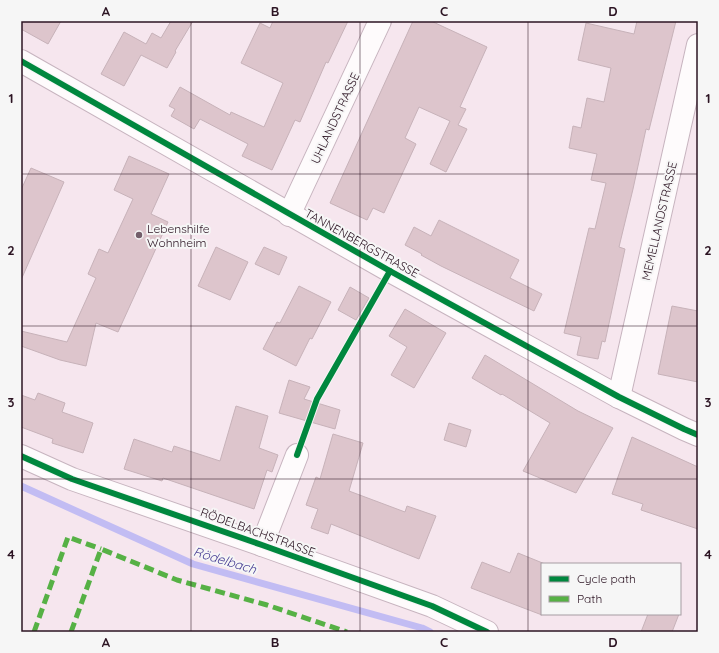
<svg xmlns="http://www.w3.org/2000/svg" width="719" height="653" viewBox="0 0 719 653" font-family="Quicksand,sans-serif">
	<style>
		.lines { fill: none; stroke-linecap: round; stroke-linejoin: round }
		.stream { stroke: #c2bcf3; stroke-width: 7 }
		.building { fill: #ddc5cc; stroke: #c7b2b9 }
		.minor-casing { stroke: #c7b4bf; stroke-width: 24 }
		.minor { stroke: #fefbfc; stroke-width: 22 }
		.quiet { stroke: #56b145; stroke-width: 5; stroke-dasharray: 10 5; stroke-linecap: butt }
		.cycleway-casing { stroke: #f6f6f6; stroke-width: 8 }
		.cycleway { stroke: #00873e; stroke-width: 6 }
		.grid { fill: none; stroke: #2c1423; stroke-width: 1; stroke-opacity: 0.55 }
		.poi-dot { fill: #735e6a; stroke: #f6f6f6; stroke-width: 1.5 }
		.labels { text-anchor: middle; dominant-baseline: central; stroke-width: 4; stroke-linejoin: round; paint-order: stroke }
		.street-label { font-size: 12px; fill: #2c1423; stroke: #f6f6f6 }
		.poi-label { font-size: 12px; fill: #2c1423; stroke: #f6f6f6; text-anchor: start }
		.water-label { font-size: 13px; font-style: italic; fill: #483e94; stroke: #f6f6f6 }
		.neatline { fill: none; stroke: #2c1423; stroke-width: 1.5 }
		.grid-label { font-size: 13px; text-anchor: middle; font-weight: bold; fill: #2c1423 }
	</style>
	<rect width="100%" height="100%" fill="#f6e6ee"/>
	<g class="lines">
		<polyline class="stream" points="21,486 193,564 422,628 430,632"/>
	</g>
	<g class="building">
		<polygon points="21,21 61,21 48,44 21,29"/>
		<polygon points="171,21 193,21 175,51 176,52 167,68 141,55 124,86 101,74 124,32 146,44 152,33 161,38"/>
		<polygon points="273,21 348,21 328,63 326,62 300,122 295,120 272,170 242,156 248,144 200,119 194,129 171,116 175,109 169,106 180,87 230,115 231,112 264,127 283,83 241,63 260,23 270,28"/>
		<polygon points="413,21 431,21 487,47 460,107 466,109 458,125 467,129 446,172 430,164 450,121 419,107 405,138 416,144 384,213 373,208 367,220 330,203"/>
		<polygon points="637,21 676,21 649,130 646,129 633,189 619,247 625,249 605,342 602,341 598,359 577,355 581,337 564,333 589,228 595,229 606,183 591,180 597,154 569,148 573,126 581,128 587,98 604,102 611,68 578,60 586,23 634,34"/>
		<polygon points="129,156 169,174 151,214 168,222 118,332 96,323 86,366 60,360 21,346 21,331 67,342 96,278 88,274 99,249 108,253 133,199 114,190"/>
		<polygon points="31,168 64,182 21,280 21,190"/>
		<polygon points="439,220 519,260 510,278 542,294 534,311 441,266 421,255 422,254 405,245 414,227 431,236"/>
		<polygon points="216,247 248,262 230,300 198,286"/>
		<polygon points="264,247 287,257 279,275 255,264"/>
		<polygon points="299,286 331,302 312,339 310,338 296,366 263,349 277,322 280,323"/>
		<polygon points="350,287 369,298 356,320 338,310"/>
		<polygon points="672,306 698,311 698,382 658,374"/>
		<polygon points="405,309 446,333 414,388 391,375 407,347 389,336"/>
		<polygon points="485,355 578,411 613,428 576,493 523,471 550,423 502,394 501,395 472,378"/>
		<polygon points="289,380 310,387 304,399 340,410 335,429 279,413"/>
		<polygon points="38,393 65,403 62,412 93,423 83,453 52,443 53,439 21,427 21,395 35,400"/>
		<polygon points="236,406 268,416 259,448 278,455 272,472 267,470 254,509 163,478 162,481 124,469 134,439 172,452 174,446 220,461"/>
		<polygon points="449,423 471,430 466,447 444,440"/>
		<polygon points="333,434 363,443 349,491 405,512 407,506 436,516 419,559 331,524 328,534 311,528 318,509 306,505 316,477 320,479"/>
		<polygon points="632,437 698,467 698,529 641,510 643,504 612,494"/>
		<polygon points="518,553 545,564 542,564 542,615 471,588 482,562 510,573"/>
		<polygon points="648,614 679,614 672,632 641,632"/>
	</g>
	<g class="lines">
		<defs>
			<g id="minor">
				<polyline points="21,61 390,271 619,397 684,429 698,435"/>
				<polyline points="289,215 380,21"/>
				<polyline points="619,397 698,45"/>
				<polyline points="21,456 72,479 262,545 432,606 487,632"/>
				<polyline points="262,545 297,455"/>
			</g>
		</defs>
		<use href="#minor" class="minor-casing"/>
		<use href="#minor" class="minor"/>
		<g class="quiet">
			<polyline points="34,632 68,537 101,549"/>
			<polyline points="71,632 101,549 177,580 267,605 347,632"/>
		</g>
		<defs>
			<g id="cycleway">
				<polyline points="21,61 390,271 619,397 684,429 698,435"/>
				<polyline points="297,455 317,399 390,271"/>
				<polyline points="21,456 72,479 262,545 432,606 487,632"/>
			</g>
		</defs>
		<use href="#cycleway" class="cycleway-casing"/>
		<use href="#cycleway" class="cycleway"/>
	</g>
	<path class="grid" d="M 191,21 L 191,632M 360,21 L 360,632M 528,21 L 528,632M 21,174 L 698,174M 21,326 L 698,326M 21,479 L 698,479"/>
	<circle class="poi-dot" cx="139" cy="235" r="4"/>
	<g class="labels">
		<g class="street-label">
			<text transform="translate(335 118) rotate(-65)">UHLANDSTRASSE</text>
			<text transform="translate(659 221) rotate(-77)">MEMELLANDSTRASSE</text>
			<text transform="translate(362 243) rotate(29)">TANNENBERGSTRASSE</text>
			<text transform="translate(258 532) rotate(20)">RÖDELBACHSTRASSE</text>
		</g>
		<g class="poi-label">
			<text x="147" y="228">Lebenshilfe<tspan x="147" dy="14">Wohnheim</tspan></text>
		</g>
		<g class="water-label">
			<text transform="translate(225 560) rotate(17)">Rödelbach</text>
		</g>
	</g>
	<rect width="719" height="653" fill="none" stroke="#f6f6f6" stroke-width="44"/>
	<rect x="541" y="563" width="140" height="52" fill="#f6f6f6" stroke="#a59ca2"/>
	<rect x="549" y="576" width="20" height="6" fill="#00873e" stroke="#a59ca2"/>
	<text x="577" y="583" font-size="12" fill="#2c1423">Cycle path</text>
	<rect x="549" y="596" width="20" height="6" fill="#56b145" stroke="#a59ca2"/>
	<text x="577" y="603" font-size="12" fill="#2c1423">Path</text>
	<rect x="22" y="22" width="675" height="609" class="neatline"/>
	<g class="grid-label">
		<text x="106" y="16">A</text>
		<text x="275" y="16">B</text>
		<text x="444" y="16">C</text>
		<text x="613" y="16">D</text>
		<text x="11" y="103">1</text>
		<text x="708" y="103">1</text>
		<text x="11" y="255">2</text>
		<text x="708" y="255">2</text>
		<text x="11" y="407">3</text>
		<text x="708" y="407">3</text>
		<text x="11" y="559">4</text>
		<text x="708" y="559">4</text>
		<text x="106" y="647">A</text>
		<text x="275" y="647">B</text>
		<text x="444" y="647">C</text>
		<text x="613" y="647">D</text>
	</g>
</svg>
